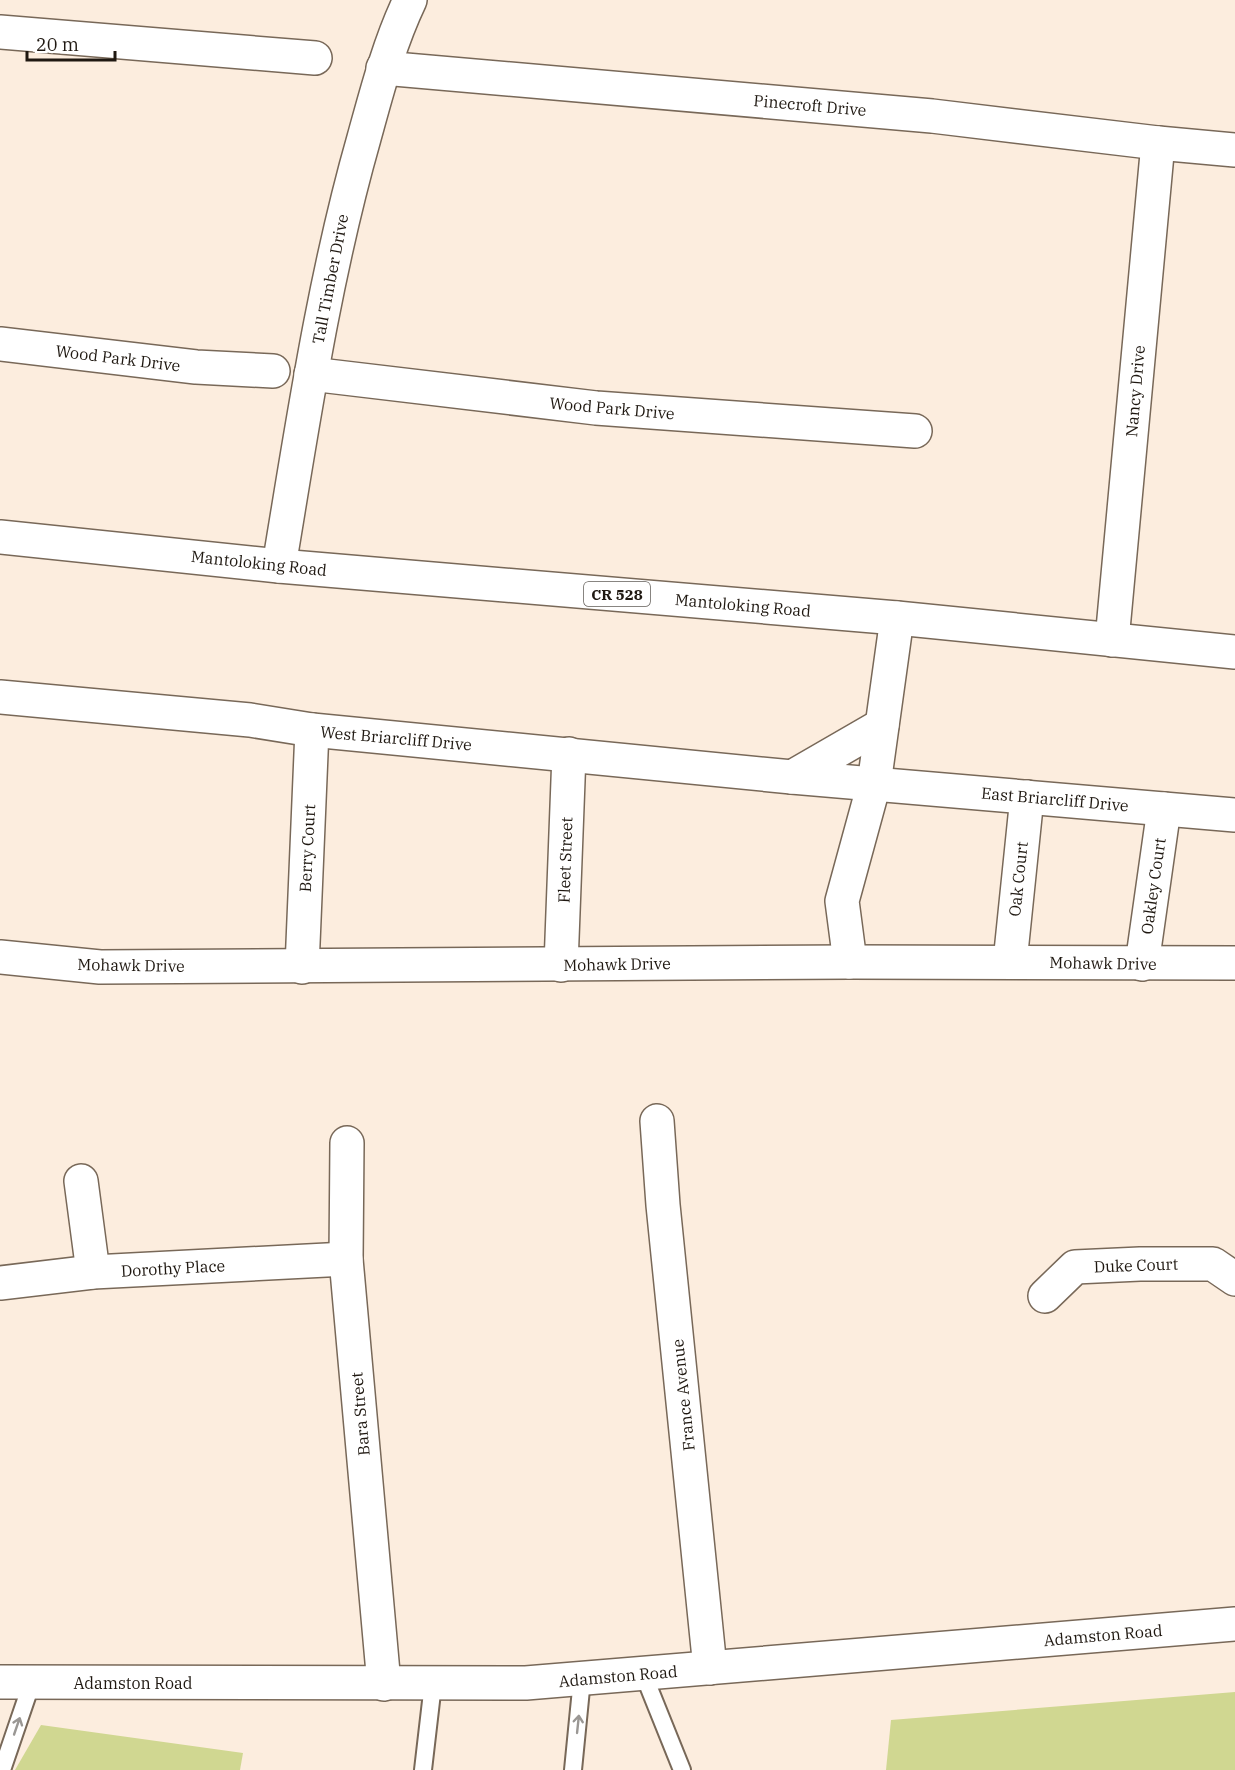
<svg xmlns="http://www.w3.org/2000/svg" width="1235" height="1770" viewBox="0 0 1235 1770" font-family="'IBM Plex Serif',serif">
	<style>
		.green { fill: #d0d791 }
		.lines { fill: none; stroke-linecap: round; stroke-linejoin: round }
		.lane-casing { stroke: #786858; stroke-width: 20 }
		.street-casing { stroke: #786858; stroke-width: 36 }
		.secondary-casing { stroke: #786858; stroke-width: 36 }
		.primary-casing { stroke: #786858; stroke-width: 36 }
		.lane { stroke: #fff; stroke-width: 16 }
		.street { stroke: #fff; stroke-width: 33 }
		.secondary { stroke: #fff; stroke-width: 33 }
		.primary { stroke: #fff; stroke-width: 33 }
		.oneway { stroke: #9a9794 }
		.labels { text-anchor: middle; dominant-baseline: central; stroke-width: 5; stroke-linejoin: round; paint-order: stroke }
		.shield { fill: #fff; stroke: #625d58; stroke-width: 1.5 }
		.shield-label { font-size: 15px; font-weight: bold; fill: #1f1811 }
		.street-label { font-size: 16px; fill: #1f1811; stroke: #fff }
	</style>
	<rect width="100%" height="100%" fill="#fcedde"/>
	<g class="green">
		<polygon points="1235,1692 1235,1770 886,1770 891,1720"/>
		<polygon points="41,1725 243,1753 240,1770 15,1770"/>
	</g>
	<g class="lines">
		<defs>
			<g id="lane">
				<polyline points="643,1673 682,1770"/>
				<polyline points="2,1770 32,1682"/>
				<polyline points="423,1770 433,1684"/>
				<polyline points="573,1770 582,1679"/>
			</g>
			<g id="street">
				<polyline points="0,32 315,58"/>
				<polyline points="383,68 932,116 1158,143 1235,150"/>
				<polyline points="0,344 196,367 273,371"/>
				<polyline points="311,374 596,408 915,431"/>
				<path d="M 279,566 C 303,422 324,278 364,138 C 377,91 389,44 410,0"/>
				<polyline points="1112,640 1158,143"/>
				<polyline points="0,697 250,720 312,730 792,777 1235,815"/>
				<polyline points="792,777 882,725"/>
				<polyline points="0,957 100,967 850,962 1235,963"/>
				<polyline points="850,962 842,901 874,784 897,618"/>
				<polyline points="1010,962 1027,797"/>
				<polyline points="1142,964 1164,809"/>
				<polyline points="561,965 569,754"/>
				<polyline points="302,967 312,730"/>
				<polyline points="657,1121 663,1205 710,1668"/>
				<polyline points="347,1143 346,1259 384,1684"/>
				<polyline points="81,1181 93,1272"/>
				<polyline points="0,1283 93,1272 346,1259"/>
				<polyline points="1045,1296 1075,1267 1140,1264 1213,1264 1235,1279"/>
			</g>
			<polyline id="secondary" points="0,1682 526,1683 1235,1624"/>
			<polyline id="primary" points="0,537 279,566 897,618 1235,652"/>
		</defs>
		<use href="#lane" class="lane-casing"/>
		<use href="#street" class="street-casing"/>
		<use href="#secondary" class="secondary-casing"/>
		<use href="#primary" class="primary-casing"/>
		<use href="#lane" class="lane"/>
		<use href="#street" class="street"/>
		<use href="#secondary" class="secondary"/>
		<use href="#primary" class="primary"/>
	</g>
	<defs><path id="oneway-shaft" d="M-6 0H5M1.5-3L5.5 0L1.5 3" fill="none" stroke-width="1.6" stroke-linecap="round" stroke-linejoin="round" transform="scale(1.5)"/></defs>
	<g class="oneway">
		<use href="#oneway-shaft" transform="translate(578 1724) rotate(-84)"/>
		<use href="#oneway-shaft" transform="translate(17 1726) rotate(-71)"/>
	</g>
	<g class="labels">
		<rect class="shield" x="584" y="582" width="66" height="24" rx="4.5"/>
		<g class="shield-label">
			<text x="617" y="594">CR 528</text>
		</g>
		<g class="street-label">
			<text transform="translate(810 105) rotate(5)">Pinecroft Drive</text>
			<text transform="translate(330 279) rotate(-79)">Tall Timber Drive</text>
			<text transform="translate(118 358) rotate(7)">Wood Park Drive</text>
			<text transform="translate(1135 391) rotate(-85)">Nancy Drive</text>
			<text transform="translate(612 408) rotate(5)">Wood Park Drive</text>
			<text transform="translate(259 563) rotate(6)">Mantoloking Road</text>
			<text transform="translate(743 605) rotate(5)">Mantoloking Road</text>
			<text transform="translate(396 738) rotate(5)">West Briarcliff Drive</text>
			<text transform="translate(1055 799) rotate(5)">East Briarcliff Drive</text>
			<text transform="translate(307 848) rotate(-87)">Berry Court</text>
			<text transform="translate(565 860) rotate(-88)">Fleet Street</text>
			<text transform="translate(1018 879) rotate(-84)">Oak Court</text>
			<text transform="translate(1153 886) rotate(-82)">Oakley Court</text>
			<text transform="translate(1103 963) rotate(1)">Mohawk Drive</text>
			<text transform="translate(617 964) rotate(-1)">Mohawk Drive</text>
			<text transform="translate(131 965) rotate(1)">Mohawk Drive</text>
			<text transform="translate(1136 1265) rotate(-2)">Duke Court</text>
			<text transform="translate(173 1268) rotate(-3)">Dorothy Place</text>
			<text transform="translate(683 1395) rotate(-96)">France Avenue</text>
			<text transform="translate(360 1414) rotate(-95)">Bara Street</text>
			<text transform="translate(1103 1635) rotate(-5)">Adamston Road</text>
			<text transform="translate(618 1676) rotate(-5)">Adamston Road</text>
			<text x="133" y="1683">Adamston Road</text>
		</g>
	</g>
	<path d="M27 51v9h88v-9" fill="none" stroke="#1f1811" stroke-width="3"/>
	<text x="36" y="51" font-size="18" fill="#1f1811" stroke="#ffffff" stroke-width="4.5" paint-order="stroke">20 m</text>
</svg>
